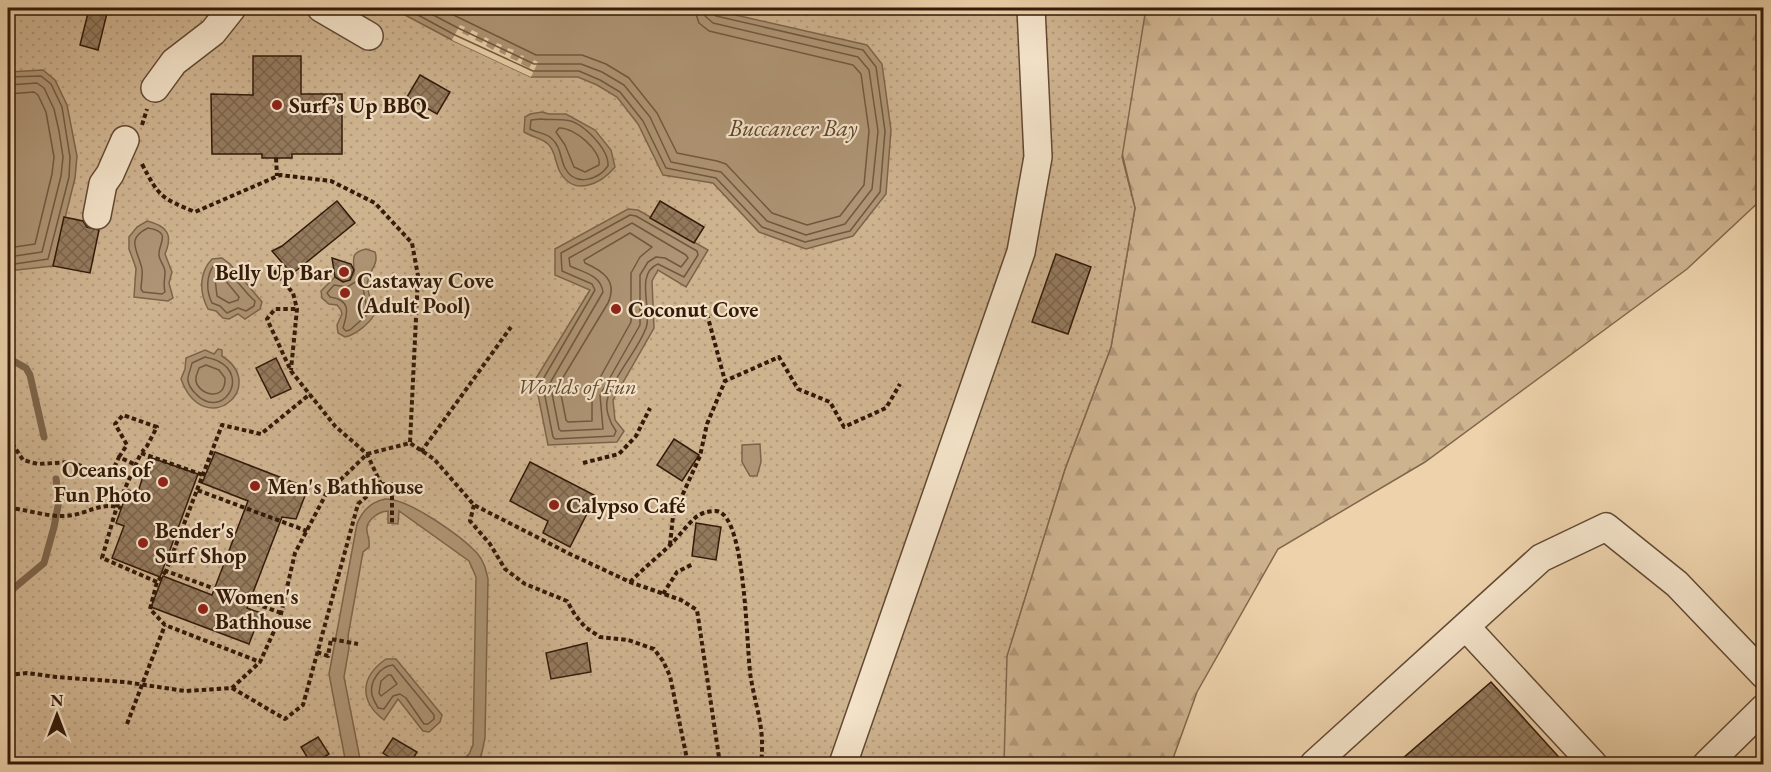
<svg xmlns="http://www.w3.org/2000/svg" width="1771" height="772" viewBox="0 0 1771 772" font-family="'EB Garamond',serif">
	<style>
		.forest { fill: url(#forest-firs); stroke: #81674c; stroke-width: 1.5 }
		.park { fill: url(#park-dots); stroke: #81674c; stroke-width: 1.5 }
		.water { fill: #ae9474; stroke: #7d6449; stroke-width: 1.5 }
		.pier { fill: #edd2ab }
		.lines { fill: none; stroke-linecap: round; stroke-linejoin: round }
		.shore { stroke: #71583e; stroke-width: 1.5 }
		.stream { stroke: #7d6449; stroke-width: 7 }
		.building { fill: url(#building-cross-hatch); stroke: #341b09; stroke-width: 1.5 }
		.minor-casing { stroke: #624932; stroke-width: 30 }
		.path { stroke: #341b09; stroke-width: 4; stroke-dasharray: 4.5 3; stroke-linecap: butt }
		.minor { stroke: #f3e2c8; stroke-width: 27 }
		.poi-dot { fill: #8f2418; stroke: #f3e2c8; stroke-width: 2 }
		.labels { text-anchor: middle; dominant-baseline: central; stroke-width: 4.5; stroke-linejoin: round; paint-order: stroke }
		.poi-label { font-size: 22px; font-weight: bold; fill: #341b09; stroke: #f3e2c8; text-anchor: start }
		.park-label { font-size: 22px; font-style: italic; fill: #624931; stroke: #f3e2c8 }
		.water-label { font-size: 24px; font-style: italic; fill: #5f452e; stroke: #f3e2c8 }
	</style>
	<defs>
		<pattern id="forest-firs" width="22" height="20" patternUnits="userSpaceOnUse" patternTransform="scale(1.5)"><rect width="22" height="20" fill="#ceb38f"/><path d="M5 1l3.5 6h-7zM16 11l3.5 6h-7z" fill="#b2997a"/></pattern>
		<pattern id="park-dots" width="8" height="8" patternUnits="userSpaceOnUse" patternTransform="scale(1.5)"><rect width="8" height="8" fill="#ceb38f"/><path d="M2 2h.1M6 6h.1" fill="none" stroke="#b2997a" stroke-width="1.8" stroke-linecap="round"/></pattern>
		<pattern id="building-cross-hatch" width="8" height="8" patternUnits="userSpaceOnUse" patternTransform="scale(1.5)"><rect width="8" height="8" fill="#947a5d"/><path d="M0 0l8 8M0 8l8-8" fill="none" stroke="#7a634b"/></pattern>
	</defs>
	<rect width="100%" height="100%" fill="#edd2ab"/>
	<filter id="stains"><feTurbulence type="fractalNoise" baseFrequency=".00333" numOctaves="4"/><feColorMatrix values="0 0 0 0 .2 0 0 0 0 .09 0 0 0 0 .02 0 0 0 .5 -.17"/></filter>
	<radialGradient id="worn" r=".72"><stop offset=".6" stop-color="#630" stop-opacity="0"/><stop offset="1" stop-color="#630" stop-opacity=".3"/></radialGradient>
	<polygon class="forest" points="1088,8 1763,8 1763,198 1687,269 1425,462 1278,549 1197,692 1171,764 980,764 984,729 1065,469 1111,347 1135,208"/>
	<polygon class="park" points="8,8 1146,8 1122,157 1135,208 1111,347 1065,469 1007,656 1004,764 8,764"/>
	<g class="water">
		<polygon points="392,8 705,8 867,45 882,64 891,130 886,194 853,236 806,249 759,232 713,183 663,175 638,124 617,97 597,85 578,77 531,77 452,40"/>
		<polygon points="43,70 55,80 67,105 77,156 75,178 53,266 8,271 8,72"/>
		<path d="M 542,112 L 549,114 L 566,114 L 595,130 L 611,150 L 615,167 C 601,184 574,197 560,172 C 555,163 556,153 549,145 C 544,139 532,137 524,132 L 525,117 L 530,114 Z"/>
		<polygon points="628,209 638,210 708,250 686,287 658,270 652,281 654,328 613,400 615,420 624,431 617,442 548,445 535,380 590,290 555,275 555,249"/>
		<path d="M 147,221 C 168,226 173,235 165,254 L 172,272 L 169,283 L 173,298 L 168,301 L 134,297 L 136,268 L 129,249 L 129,237 L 137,227 Z"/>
		<path d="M 366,249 L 375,252 C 379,265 370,269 368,280 C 365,291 374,304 374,315 C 369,324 355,335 345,337 L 338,333 L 337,325 L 342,314 L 341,310 L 337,305 L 329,304 L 322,298 L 321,291 L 335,277 L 343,282 L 350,280 L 354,274 C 355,261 348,253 366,249 Z"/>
		<path d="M 222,258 L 230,264 L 262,302 L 260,309 L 245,319 L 238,314 L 229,319 L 223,318 L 216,311 L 208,309 C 199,292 199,273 212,259 Z"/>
		<path d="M 218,349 L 222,350 L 222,356 C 270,387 204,442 181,379 L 185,369 L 186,358 L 205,350 L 214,354 Z"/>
		<polygon points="760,444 761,462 757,476 750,476 742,462 742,445"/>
		<path d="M 385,499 C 408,498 461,536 477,553 C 484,561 486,570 488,579 L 485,738 C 480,760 483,765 458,764 L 469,754 L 473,745 L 476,577 L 469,561 L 399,511 L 398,524 L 388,523 L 388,511 C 379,511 365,521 367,531 C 368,538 370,540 369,547 L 363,552 L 348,636 L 349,648 L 344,677 L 361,764 L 346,764 L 329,674 L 357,524 C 362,511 371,502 385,499 Z"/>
		<path d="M 386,659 L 396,659 L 442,715 L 440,722 L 429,732 L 423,731 L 398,699 L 384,720 C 359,701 360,677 386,659 Z"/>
	</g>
	<polygon class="pier" points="460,25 465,27 462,33 468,36 472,30 478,33 475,40 482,43 485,37 489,39 486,46 493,50 497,43 502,45 499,52 505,55 508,48 514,50 510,58 517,61 521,55 524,56 521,64 529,68 534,60 538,62 531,77 452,40"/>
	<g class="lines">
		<g class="shore">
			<polyline points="405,8 455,35 533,71 579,71 600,80 620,92 643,121 666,168 716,178 762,227 805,242 850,231 880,192 885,131 876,67 863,50 716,16 712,13 711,8"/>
			<polyline points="420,8 458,28 534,64 581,64 602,72 624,85 650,117 671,162 721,172 767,221 806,235 845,224 872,189 878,131 869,70 858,57 713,23 705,16 703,8"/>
			<polyline points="439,8 536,55 582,55 606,64 629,78 657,113 677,153 717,161 726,164 772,213 807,225 840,216 864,185 869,131 861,74 853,65 709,31 699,23 694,8"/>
			<polyline points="8,77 41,76 51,84 62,107 70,157 69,177 48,259 8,265"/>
			<polyline points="8,85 37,83 44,88 54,109 59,131 63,157 61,176 42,252 8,257"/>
			<polyline points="8,94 34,92 38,95 46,112 54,157 52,174 35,244 8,248"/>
			<path d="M 541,119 C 549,120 557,119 565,120 C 582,121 609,149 608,166 C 598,180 575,187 565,168 C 560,158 561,146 551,138 C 546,133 537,133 530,129 L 531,120 Z"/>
			<path d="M 559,128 C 574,127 602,151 599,165 L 585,172 L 574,167 L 565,145 L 556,132 Z"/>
			<path d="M 630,215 L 636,216 L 697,251 L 698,255 L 684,277 L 658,264 C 634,274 653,311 646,328 C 637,352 616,372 608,397 C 604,408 610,423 616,431 L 614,436 L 555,439 L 553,437 L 542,381 L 595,290 L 592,284 L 562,271 L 561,253 Z"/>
			<path d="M 632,223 L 686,255 L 688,258 L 681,267 L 665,258 L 656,257 L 648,262 L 640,275 L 640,325 L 600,395 L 603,429 L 561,431 L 559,429 L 550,383 L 603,292 C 601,275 582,272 570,266 L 569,258 Z"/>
			<path d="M 148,228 C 171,232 160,241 159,253 C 158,260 165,265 165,272 C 165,279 163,284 165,292 L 162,294 L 143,292 L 141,289 C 141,282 144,272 141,265 C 136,248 127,238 148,228 Z"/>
			<path d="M 630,233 L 652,247 L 640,257 L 631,273 L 631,322 L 592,392 L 592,421 L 568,422 L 566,420 L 559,384 L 608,303 C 618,281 603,271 585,263 L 584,260 Z"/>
			<path d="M 214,265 L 220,265 C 234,274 242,290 255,301 L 254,306 L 246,311 L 238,308 L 227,313 L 220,306 L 212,303 C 206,291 206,276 214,265 Z"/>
			<polygon points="218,274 221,275 239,297 238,300 229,303 217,296 215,278"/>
			<path d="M 357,281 L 362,283 L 368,314 L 350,330 L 346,331 L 343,328 C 348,312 351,300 330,297 L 327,293 L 334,285 L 347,287 Z"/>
			<path d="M 205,357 C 209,358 215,359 218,361 C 251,377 221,422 195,393 C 192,390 189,386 188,381 C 187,376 191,369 192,363 Z"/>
			<path d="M 206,365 L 219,370 L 225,378 C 226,405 194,393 196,378 C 196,375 198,372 199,368 Z"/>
			<path d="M 393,665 L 434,715 L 434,719 L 428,724 L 424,724 L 406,698 L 400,694 L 393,696 L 384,709 L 378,708 C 376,704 373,699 372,695 C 369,682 380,666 393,665 Z"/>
			<polygon points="388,675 391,675 397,684 381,696 379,693 381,681"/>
		</g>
		<g class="stream">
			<polyline points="8,358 26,368 30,375 44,437"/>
			<polyline points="8,593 44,563 54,527 59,501 56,479"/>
		</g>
	</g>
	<g class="building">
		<polygon points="89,9 107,13 98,50 80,45"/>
		<polygon points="253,56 301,56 301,94 342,94 342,154 292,154 292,158 262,158 262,154 212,154 211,94 253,95"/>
		<polygon points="420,75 450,92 437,114 407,97"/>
		<polygon points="337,201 355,223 292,274 272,251 282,246"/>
		<polygon points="660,201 704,227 694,243 650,218"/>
		<polygon points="64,217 83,221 87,227 99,230 90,273 53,266"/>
		<polygon points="1056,254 1091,267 1068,334 1032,322"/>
		<polygon points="332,258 351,264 354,270 350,280 343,282 335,277"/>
		<polygon points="276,358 291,389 271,398 256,368"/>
		<polygon points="674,439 699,455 682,481 657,465"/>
		<polygon points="215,452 308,488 296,519 282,517 247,608 261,613 249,644 151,607 163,576 212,595 248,501 202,483"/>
		<polygon points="149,457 198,474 160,577 112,558 124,526 116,523 128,490 138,492"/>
		<polygon points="530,462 596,496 570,547 543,533 548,521 510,501"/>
		<polygon points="696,523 721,527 716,560 692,556"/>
		<polygon points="587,643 591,672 551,679 546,653"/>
		<polygon points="1491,682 1566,765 1395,765"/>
		<polygon points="318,737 329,754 312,765 301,747"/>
		<polygon points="393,738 417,752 409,765 401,765 383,753"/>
	</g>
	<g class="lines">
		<defs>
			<g id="minor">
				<polyline points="321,8 369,36"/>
				<polyline points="155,88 174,62 213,32 232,8"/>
				<polyline points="97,215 103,184 110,174 125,140"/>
				<polyline points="1466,627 1593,764"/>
				<polyline points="843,764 1021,252 1038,157 1031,8"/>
				<polyline points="1314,764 1541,558 1606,527 1677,584 1764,675"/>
				<polyline points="1707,764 1764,708"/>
			</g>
		</defs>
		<use href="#minor" class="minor-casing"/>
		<g class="path">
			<polyline points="142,125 147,109"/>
			<polyline points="276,158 277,176"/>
			<path d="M 142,164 C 159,197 161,198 195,212 L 280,175 L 331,181 L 375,203 L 412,243 L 418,276 L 410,443"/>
			<polyline points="269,265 293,293 297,309 291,370"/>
			<polyline points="707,314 725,381"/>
			<polyline points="8,437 23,460 38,464 70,462 110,476 119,457 136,465"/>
			<polyline points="421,452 511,327"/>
			<polyline points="119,457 127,445 115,424 123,415 157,427 147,446 142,452"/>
			<polyline points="583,463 619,454 636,436 650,408"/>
			<polyline points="381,484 392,484 392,524"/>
			<polyline points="197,490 222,425 261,434 310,394"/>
			<polyline points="474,505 470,521 490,544 505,569 525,584 567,601 575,615 585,627 600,637 628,640 654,649 663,661 670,676 688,764"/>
			<path d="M 8,508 C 26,509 47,517 65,516 C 87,515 100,501 121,508"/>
			<polyline points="670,545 673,516 700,456 707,424 725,381 779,357 798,389 830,402 844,427 886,408 900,384"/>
			<polyline points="166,571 157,582 150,609 165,625 260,662"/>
			<polyline points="157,582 102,558 117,506 141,453 203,475"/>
			<path d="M 630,582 C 642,570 655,559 667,548 C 677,539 685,527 695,518 C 700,513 709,511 716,511 C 747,513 746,654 751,679 C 757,713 765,728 761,764"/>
			<polyline points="663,594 677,572 693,564"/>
			<polyline points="281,613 166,571 197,490 307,531"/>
			<polyline points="317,652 328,656 331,639 358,644"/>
			<polyline points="8,675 27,673 56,677 125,682 185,691 232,688 260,662 280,618 295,553 326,494 367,454 410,443 434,459 474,505 570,554 630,582 681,600 697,610 720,764"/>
			<polyline points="232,688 285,719 303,705 358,504 381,484 367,454 335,426 291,371 267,319 275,309 297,309"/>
			<polyline points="127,724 165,625"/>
		</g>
		<use href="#minor" class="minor"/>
	</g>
	<g class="poi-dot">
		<circle cx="277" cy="105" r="6"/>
		<circle cx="344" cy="272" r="6"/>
		<circle cx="345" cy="293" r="6"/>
		<circle cx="616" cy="309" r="6"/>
		<circle cx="163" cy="482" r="6"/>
		<circle cx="255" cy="486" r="6"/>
		<circle cx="554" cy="505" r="6"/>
		<circle cx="143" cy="543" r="6"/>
		<circle cx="203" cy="609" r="6"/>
	</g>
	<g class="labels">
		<g class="poi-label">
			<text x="289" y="105">Surf’s Up BBQ</text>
			<text x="332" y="272" text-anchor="end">Belly Up Bar</text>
			<text x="357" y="280">Castaway Cove<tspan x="357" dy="25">(Adult Pool)</tspan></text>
			<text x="628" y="309">Coconut Cove</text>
			<text x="151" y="469" text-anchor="end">Oceans of<tspan x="151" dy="25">Fun Photo</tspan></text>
			<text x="267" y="486">Men's Bathhouse</text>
			<text x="566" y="505">Calypso Café</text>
			<text x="155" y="530">Bender's<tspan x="155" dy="25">Surf Shop</tspan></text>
			<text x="215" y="596">Women's<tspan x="215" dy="25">Bathhouse</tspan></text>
		</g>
		<g class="park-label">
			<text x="577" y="386">Worlds of Fun</text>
		</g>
		<g class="water-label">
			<text x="793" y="127">Buccaneer Bay</text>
		</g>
	</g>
	<rect width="1771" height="772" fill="none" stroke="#edd2ab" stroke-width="30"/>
	<rect x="9" y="9" width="1753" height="754" fill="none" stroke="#341b09" stroke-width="3"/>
	<rect x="15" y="15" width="1741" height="742" fill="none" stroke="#341b09" stroke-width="1.5"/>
	<g transform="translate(57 715)" stroke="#f3e2c8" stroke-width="4.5" paint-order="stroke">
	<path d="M0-4.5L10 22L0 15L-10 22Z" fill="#341b09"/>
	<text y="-9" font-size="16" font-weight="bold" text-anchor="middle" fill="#341b09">N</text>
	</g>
	<rect width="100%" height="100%" filter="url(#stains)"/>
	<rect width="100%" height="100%" fill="url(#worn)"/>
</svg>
